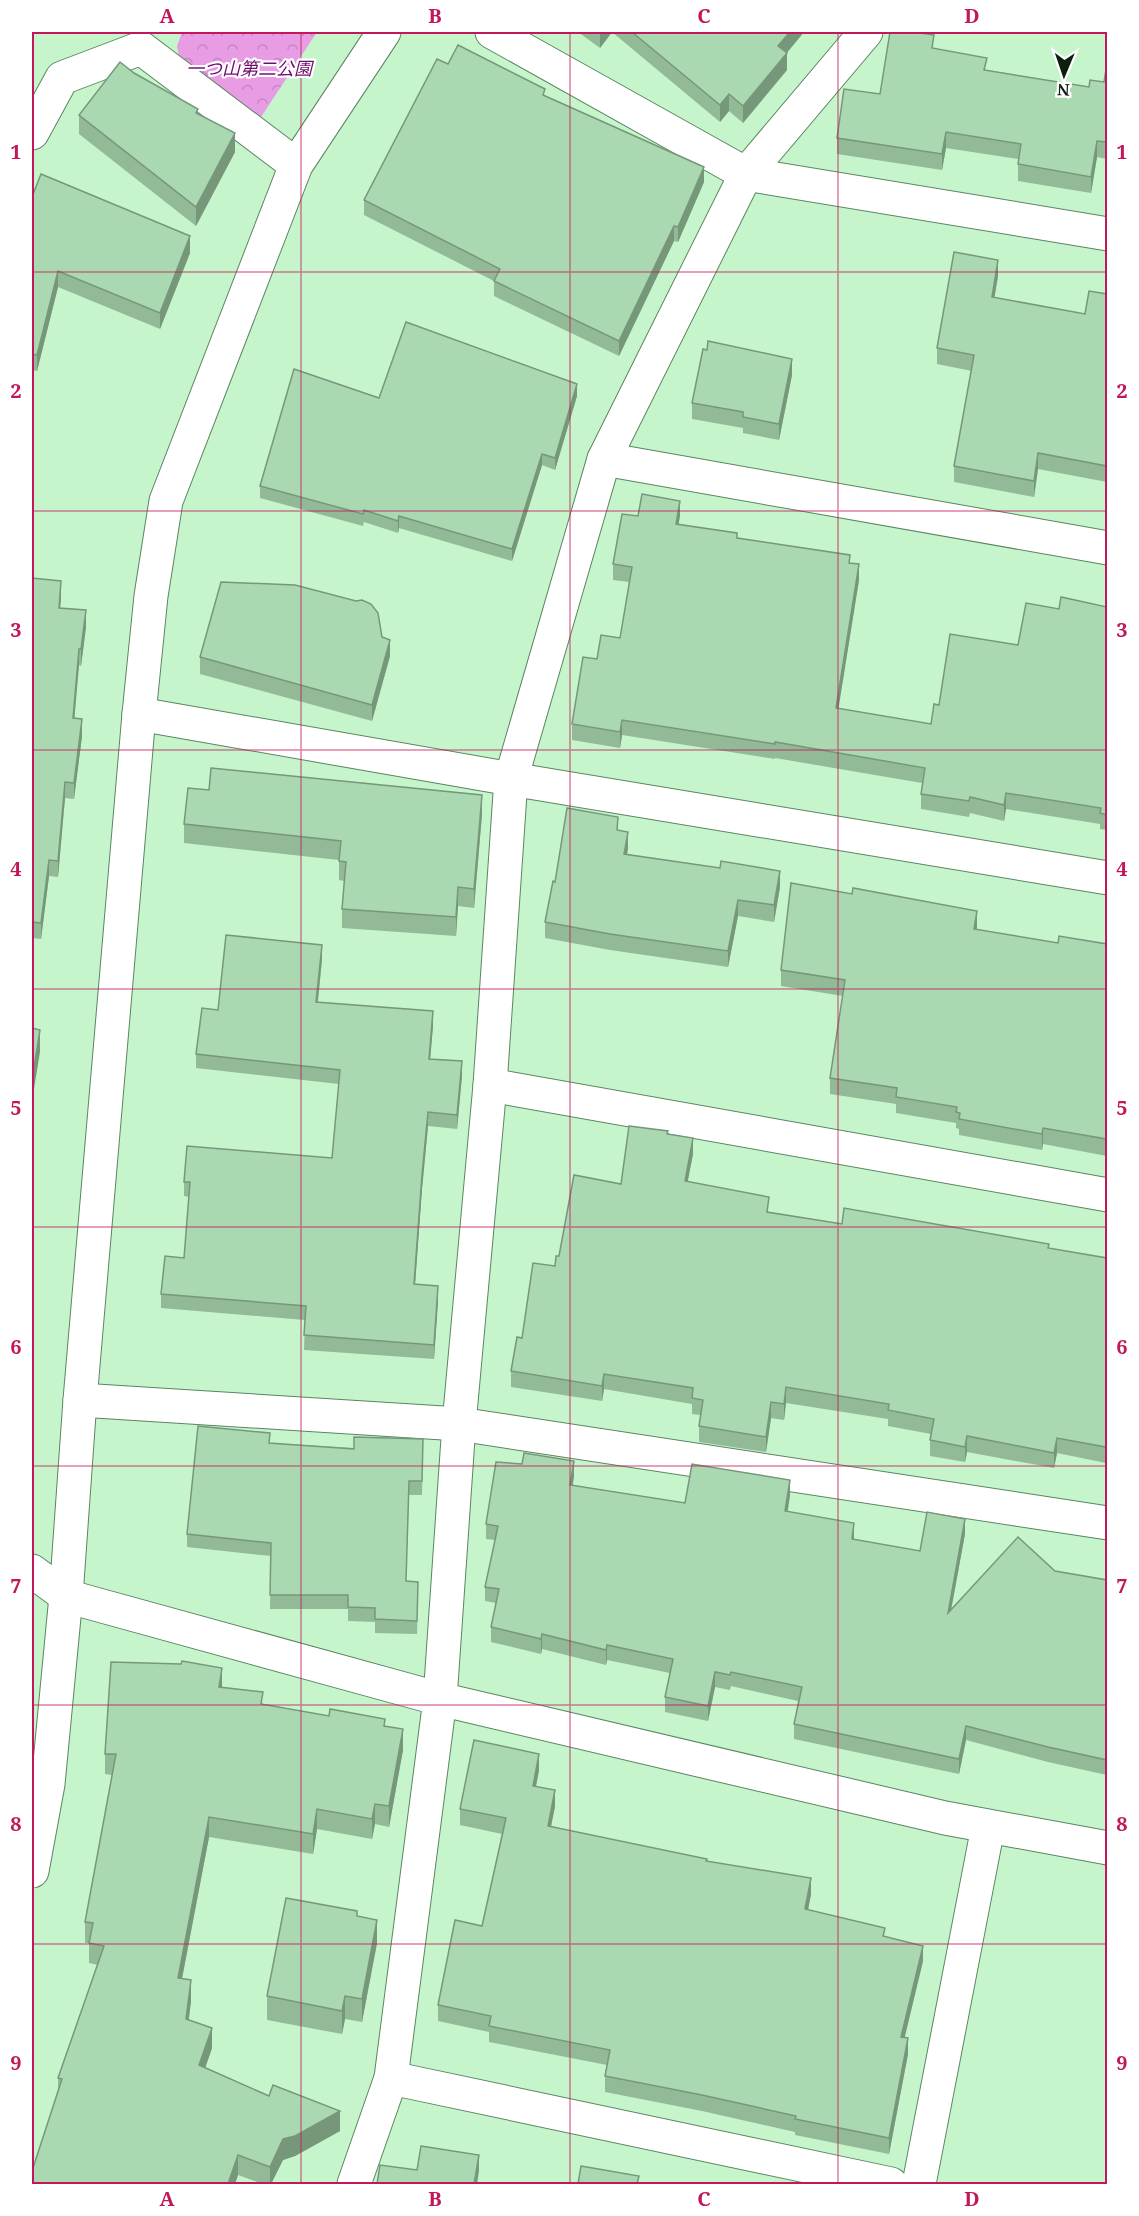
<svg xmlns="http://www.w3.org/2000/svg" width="1139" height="2216" viewBox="0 0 1139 2216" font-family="'Noto Serif','Noto Sans JP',serif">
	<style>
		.park { fill: url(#park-crowns) }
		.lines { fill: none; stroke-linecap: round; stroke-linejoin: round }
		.minor-casing { stroke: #5b8561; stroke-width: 35 }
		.tertiary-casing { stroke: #5b8561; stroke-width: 35 }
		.minor { stroke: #fff; stroke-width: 33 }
		.tertiary { stroke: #fff; stroke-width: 33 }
		.wall { fill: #92ba97 }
		.shaded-wall { fill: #77977b }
		.building { fill: #aad8b0; stroke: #77977b; stroke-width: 1.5 }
		.grid { fill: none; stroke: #c2185b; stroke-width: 1.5; stroke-opacity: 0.55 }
		.labels { text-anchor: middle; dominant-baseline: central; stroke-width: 4.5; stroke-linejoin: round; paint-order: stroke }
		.park-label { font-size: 18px; font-style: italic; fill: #6f0d6f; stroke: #fff }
		.neatline { fill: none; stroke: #c2185b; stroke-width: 2 }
		.grid-label { font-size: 20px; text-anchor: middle; font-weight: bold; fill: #c2185b }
	</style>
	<defs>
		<pattern id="park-crowns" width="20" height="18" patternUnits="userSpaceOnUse" patternTransform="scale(1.5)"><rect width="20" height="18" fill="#e79ce4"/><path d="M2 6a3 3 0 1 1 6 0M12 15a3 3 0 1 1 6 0" fill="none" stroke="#c586c2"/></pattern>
	</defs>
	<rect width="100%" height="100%" fill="#c6f5cc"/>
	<polygon class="park" points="182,32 317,32 261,117 181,66 177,46"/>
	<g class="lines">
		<defs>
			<g id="minor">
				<polyline points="492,32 746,174 1108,234"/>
				<polyline points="32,133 62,78 141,48 296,165"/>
				<polyline points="604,459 1108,548"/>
				<polyline points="139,714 511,779 1108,878"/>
				<polyline points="490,1085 1108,1195"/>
				<polyline points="80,1400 459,1424 1108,1523"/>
				<polyline points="391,2078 891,2184"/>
				<polyline points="354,2184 391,2078 440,1699 459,1424 490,1085 511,779 604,459 746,174 866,32"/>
				<polyline points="919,2184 988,1827"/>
			</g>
			<g id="tertiary">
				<polyline points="32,1571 66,1596 440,1699 945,1818 1108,1848"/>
				<polyline points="32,1871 48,1784 66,1596 80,1400 139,714 151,596 166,501 296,165 384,32"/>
			</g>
		</defs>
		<use href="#minor" class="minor-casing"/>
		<use href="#tertiary" class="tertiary-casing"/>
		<use href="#minor" class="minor"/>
		<use href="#tertiary" class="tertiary"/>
	</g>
	<g class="wall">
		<polygon points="578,32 804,32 787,53 787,70 743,123 729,111 720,122 612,32 600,48"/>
		<polygon points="934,49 987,70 1089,87 1104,82 1107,63 1107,159 1097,157 1091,193 1018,181 1018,159 946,148 942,170 837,154 837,138"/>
		<polygon points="448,64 545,96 704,182 678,242 674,241 619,356 494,296 494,281 364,215 364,200"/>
		<polygon points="134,73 198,115 235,152 196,226 79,134 79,115"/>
		<polygon points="32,197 190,253 160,329 58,287 37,371 32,370"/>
		<polygon points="998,276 994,298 1085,314 1107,294 1107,482 1038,469 1034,497 954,482 954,466 972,371 937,364 937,348"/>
		<polygon points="792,375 779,440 743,433 743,428 692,419 692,403"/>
		<polygon points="577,396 555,470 542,465 512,561 399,528 398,533 364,522 363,526 260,498 260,486 379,398"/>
		<polygon points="638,516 680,516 678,524 850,563 859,580 838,708 931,724 939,705 1018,645 1059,609 1107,607 1107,830 1100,829 1100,824 1006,809 1004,821 970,813 969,817 921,809 921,794 922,783 775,758 775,759 622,735 620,748 572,740 572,724 597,659 620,638 629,582 613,580 613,564"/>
		<polygon points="32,578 61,597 60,608 86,627 81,666 79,665 74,719 82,736 74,799 65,798 58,877 49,876 41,939 32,938"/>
		<polygon points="356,601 382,637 390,656 372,721 200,674 200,657"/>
		<polygon points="482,814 474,908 458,906 456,936 342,928 342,909 344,881 339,880 339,860 184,843 184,824"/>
		<polygon points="618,830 628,848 627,855 780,887 774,922 738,916 728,967 610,950 545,938 545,922 555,882"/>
		<polygon points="977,927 977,930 1058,943 1107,944 1107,1156 1043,1144 1042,1150 959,1135 959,1129 956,1128 956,1123 896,1113 896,1104 830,1094 830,1078 843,996 781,986 781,970"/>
		<polygon points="322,959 318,1002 433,1026 430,1059 462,1076 457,1129 428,1126 422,1189 415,1285 438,1301 434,1359 304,1350 305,1320 161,1308 161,1294 184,1258 189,1197 184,1196 184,1182 332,1158 339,1084 196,1068 196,1054 218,1010"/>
		<polygon points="668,1134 693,1154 687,1182 769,1212 842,1224 1049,1248 1107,1258 1106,1463 1057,1453 1054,1468 967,1452 965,1462 930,1456 930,1440 931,1434 888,1426 888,1419 786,1403 784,1420 771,1418 766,1452 699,1442 699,1426 701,1415 692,1414 692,1404 604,1389 602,1401 511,1387 511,1371 522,1338 559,1256 621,1184"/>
		<polygon points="270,1443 423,1452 422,1495 409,1495 406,1581 418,1596 417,1634 375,1633 375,1622 348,1621 348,1609 270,1609 271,1556 187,1547 187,1534"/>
		<polygon points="522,1464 574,1476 573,1485 685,1503 790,1495 788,1511 854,1539 920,1551 965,1534 951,1609 1055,1571 1107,1580 1107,1775 1048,1762 966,1740 959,1774 794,1739 794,1724 798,1701 731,1686 730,1690 715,1687 708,1721 665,1712 665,1697 670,1673 607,1660 606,1665 542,1649 541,1654 491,1642 491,1627 496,1603 485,1601 485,1587 495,1540 486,1539 486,1524"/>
		<polygon points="181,1664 222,1687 263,1704 385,1726 403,1750 389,1827 375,1824 372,1839 317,1829 313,1854 209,1837 182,1979 191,2001 189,2019 212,2048 205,2068 340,2131 295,2156 283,2160 271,2184 263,2184 238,2175 235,2184 32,2184 58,2091 58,2078 98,1965 89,1963 89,1943 85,1943 85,1922 112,1775 105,1774 105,1754"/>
		<polygon points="539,1770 536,1786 555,1806 551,1826 707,1861 811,1894 808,1910 885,1936 923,1961 904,2038 908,2054 889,2154 795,2135 795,2132 702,2111 605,2092 605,2076 607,2065 489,2042 489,2032 438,2021 438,2005 482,1926 502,1834 460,1825 460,1809"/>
		<polygon points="357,1916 377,1943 362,2022 345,2019 342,2034 267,2020 267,1996"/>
	</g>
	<g class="shaded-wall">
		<polygon points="600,32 612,32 600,48"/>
		<polygon points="790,32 804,32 778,63 778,46"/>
		<polygon points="787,53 787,70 743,123 743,106"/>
		<polygon points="729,94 729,111 720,122 720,105"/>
		<polygon points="946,132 946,148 942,170 942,154"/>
		<polygon points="235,133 235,152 196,226 196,207"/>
		<polygon points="1097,141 1097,157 1091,193 1091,177"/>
		<polygon points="704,167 704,182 678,242 678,227"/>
		<polygon points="674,226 674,241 619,356 619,341"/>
		<polygon points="190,236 190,253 160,329 160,313"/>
		<polygon points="998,260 998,276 992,313 992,297"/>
		<polygon points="58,271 58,287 37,371 37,355"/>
		<polygon points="792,359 792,375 779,440 779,424"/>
		<polygon points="577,384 577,396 555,470 555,458"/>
		<polygon points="1038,453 1038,469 1034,497 1034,481"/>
		<polygon points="542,454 542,465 512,561 512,549"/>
		<polygon points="680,501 680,516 676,539 676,524"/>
		<polygon points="399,516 399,528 398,533 398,521"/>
		<polygon points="859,564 859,580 836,724 836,708"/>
		<polygon points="61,581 61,597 59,624 59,608"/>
		<polygon points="86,610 86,627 81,666 81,649"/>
		<polygon points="390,640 390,656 372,721 372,705"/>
		<polygon points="79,649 79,665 73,735 73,718"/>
		<polygon points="82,719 82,736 74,799 74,783"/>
		<polygon points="622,720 622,735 620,748 620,732"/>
		<polygon points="65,782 65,798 58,877 58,861"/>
		<polygon points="1006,793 1006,809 1004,821 1004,805"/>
		<polygon points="482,795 482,814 474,908 474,889"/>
		<polygon points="628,832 628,848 624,871 624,854"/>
		<polygon points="49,860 49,876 41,939 41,923"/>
		<polygon points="780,871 780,887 774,922 774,905"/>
		<polygon points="458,887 458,906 456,936 456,917"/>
		<polygon points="738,900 738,916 728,967 728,951"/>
		<polygon points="977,911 977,927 974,945 974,929"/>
		<polygon points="322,945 322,959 316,1017 316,1002"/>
		<polygon points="433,1011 433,1026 429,1073 429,1059"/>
		<polygon points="40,1030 40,1052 32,1101 32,1079"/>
		<polygon points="462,1061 462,1076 457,1129 457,1115"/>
		<polygon points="428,1112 428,1126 422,1189 414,1299 414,1284 422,1175"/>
		<polygon points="1043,1128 1043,1144 1042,1150 1042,1134"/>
		<polygon points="693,1138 693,1154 685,1196 685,1181"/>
		<polygon points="438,1286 438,1301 434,1359 434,1345"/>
		<polygon points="604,1374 604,1389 602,1401 602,1386"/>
		<polygon points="786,1387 786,1403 784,1420 784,1404"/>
		<polygon points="771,1402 771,1418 766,1452 766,1437"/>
		<polygon points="967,1436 967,1452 965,1462 965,1447"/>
		<polygon points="1057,1438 1057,1453 1054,1468 1054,1453"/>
		<polygon points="1107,1441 1107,1456 1106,1463 1106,1447"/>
		<polygon points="574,1461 574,1476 570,1500 570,1485"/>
		<polygon points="790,1480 790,1495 785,1525 785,1511"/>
		<polygon points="965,1519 965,1534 948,1627 948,1613"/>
		<polygon points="854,1523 854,1538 852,1554 852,1539"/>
		<polygon points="542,1634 542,1649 541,1654 541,1639"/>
		<polygon points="607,1645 607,1660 606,1665 606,1650"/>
		<polygon points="222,1668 222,1689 219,1687"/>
		<polygon points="715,1672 715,1687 708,1721 708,1706"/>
		<polygon points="966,1726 966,1740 959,1774 959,1759"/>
		<polygon points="403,1729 403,1750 389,1827 389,1806"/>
		<polygon points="539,1754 539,1770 533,1802 533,1786"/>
		<polygon points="555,1790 555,1806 548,1842 548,1826"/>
		<polygon points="375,1804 375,1824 372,1839 372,1819"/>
		<polygon points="317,1809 317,1829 313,1854 313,1834"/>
		<polygon points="209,1817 209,1837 178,1999 178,1978"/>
		<polygon points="811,1878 811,1894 805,1925 805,1909"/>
		<polygon points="377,1920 377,1943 362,2022 362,1999"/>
		<polygon points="923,1946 923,1961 901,2053 901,2037"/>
		<polygon points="191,1980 191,2001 186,2039 186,2019"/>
		<polygon points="345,1996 345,2019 342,2034 342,2011"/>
		<polygon points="212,2028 212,2048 199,2086 199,2065"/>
		<polygon points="908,2038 908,2054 889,2154 889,2138"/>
		<polygon points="340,2111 340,2131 295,2156 283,2160 271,2184 270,2184 270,2167 283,2139"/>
		<polygon points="238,2155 238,2175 235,2184 228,2184"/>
		<polygon points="479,2155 479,2171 477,2184 474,2184"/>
	</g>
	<g class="building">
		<polygon points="632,32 790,32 778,46 787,53 743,106 729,94 720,105"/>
		<polygon points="890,32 914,32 934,35 932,48 987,58 984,70 1089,87 1090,80 1104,82 1107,63 1107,142 1097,141 1091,177 1018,164 1021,144 946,132 942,154 837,138 844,89 880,94"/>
		<polygon points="458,45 545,89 543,95 704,167 678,227 674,226 619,341 494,281 500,269 364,200 437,59 448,64"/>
		<polygon points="120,62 134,73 198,109 196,113 235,133 196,207 79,115"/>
		<polygon points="41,174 190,236 160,313 58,271 37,355 32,354 32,197"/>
		<polygon points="954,252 998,260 992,297 1085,314 1089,291 1107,294 1107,466 1038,453 1034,481 954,466 974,355 937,348"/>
		<polygon points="406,322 577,384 555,458 542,454 512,549 399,516 398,521 364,510 363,514 260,486 294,369 379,398"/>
		<polygon points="708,341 792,359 779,424 743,417 743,412 692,403 703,349 707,350"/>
		<polygon points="642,494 680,501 676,524 737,533 737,538 850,555 849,563 859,564 836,708 931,724 934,704 939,705 950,634 1018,645 1026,603 1059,609 1061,597 1107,607 1107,815 1100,813 1101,808 1006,793 1004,805 970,797 969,801 921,794 925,768 775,742 775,744 622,720 620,732 572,724 583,657 597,659 601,635 620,638 632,567 613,564 622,514 638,516"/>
		<polygon points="32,578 61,581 59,608 86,610 81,649 79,649 73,718 82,719 74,783 65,782 58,861 49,860 41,923 32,922"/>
		<polygon points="221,582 295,585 356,601 362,600 371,604 378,613 382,637 390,640 372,705 200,657"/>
		<polygon points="211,768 482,795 474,889 458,887 456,917 342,909 346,862 339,861 341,841 184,824 188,788 209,790"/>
		<polygon points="567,808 618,817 617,830 628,832 624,854 720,868 721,861 780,871 774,905 738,900 728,951 610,934 545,922 553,881 555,882"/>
		<polygon points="791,883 852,894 853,888 977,911 974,929 1058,943 1059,936 1107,944 1107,1139 1043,1128 1042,1134 959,1119 960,1113 956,1112 957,1107 896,1097 897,1088 830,1078 845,980 781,970"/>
		<polygon points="226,935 322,945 316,1002 433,1011 429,1059 462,1061 457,1115 428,1112 422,1175 414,1284 438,1286 434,1345 304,1335 306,1306 161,1294 165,1256 184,1258 190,1182 184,1182 187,1146 332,1158 340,1070 196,1054 202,1008 218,1010"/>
		<polygon points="32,1028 40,1030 32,1079"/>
		<polygon points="629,1126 668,1131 667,1134 693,1138 685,1181 769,1197 767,1212 842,1224 844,1208 1049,1244 1048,1248 1107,1258 1107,1441 1106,1447 1057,1438 1054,1453 967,1436 965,1447 930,1440 934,1419 888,1410 889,1404 786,1387 784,1404 771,1402 766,1437 699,1426 703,1400 692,1398 693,1388 604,1374 602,1386 511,1371 517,1337 522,1338 533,1263 555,1266 556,1256 559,1256 574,1175 621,1184"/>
		<polygon points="198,1426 270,1433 269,1443 354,1449 354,1437 423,1439 422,1481 409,1481 406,1581 418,1582 417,1621 375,1619 375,1608 348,1607 348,1595 270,1595 271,1543 187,1534"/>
		<polygon points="524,1453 574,1461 570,1485 685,1503 692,1464 790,1480 785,1511 854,1523 852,1539 920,1551 927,1512 965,1519 948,1613 1018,1537 1055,1571 1107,1580 1107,1760 1048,1747 966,1726 959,1759 794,1724 802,1687 731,1672 730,1675 715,1672 708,1706 665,1697 673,1659 607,1645 606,1650 542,1634 541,1639 491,1627 499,1589 485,1587 498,1526 486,1524 496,1462 522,1464"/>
		<polygon points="182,1661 222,1668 219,1687 263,1692 261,1704 329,1716 330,1709 385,1719 384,1726 403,1729 389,1806 375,1804 372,1819 317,1809 313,1834 209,1817 178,1978 191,1980 186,2019 212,2028 199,2065 269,2096 273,2085 340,2111 295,2136 283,2139 270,2167 238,2155 228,2184 32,2184 32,2171 62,2079 58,2078 104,1946 89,1943 93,1923 85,1922 116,1754 105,1754 111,1662 181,1664"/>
		<polygon points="474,1740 539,1754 533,1786 555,1790 548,1826 707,1859 706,1861 811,1878 805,1909 885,1928 883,1936 923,1946 901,2037 908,2038 889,2138 795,2119 796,2116 702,2095 605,2076 610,2050 489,2026 491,2016 438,2005 455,1920 482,1926 506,1818 460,1809"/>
		<polygon points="286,1898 357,1911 357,1916 377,1920 362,1999 345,1996 342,2011 267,1996"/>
		<polygon points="421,2146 479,2155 474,2184 377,2184 380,2165 417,2170"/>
		<polygon points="581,2166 639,2176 637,2184 578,2184"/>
	</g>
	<path class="grid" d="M 301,32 L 301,2184M 570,32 L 570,2184M 838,32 L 838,2184M 32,272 L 1108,272M 32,511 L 1108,511M 32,750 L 1108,750M 32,989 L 1108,989M 32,1227 L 1108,1227M 32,1466 L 1108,1466M 32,1705 L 1108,1705M 32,1944 L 1108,1944"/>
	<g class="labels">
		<g class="park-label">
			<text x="249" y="68">一つ山第二公園</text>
		</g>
	</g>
	<rect width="1139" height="2216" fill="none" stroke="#ffffff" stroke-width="66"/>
	<g transform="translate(1064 75) rotate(182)" stroke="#ffffff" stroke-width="4.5" paint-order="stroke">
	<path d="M0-4.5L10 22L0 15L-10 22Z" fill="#0d1e0f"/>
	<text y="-9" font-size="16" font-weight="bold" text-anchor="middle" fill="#0d1e0f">N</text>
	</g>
	<rect x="33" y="33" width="1073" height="2150" class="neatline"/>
	<g class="grid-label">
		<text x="167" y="23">A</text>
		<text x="435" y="23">B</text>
		<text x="704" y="23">C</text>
		<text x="972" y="23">D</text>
		<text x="16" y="159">1</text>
		<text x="1122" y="159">1</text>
		<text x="16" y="398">2</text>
		<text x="1122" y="398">2</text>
		<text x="16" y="637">3</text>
		<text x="1122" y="637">3</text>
		<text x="16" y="876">4</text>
		<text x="1122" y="876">4</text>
		<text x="16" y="1115">5</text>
		<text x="1122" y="1115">5</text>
		<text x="16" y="1354">6</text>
		<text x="1122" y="1354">6</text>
		<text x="16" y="1593">7</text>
		<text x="1122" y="1593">7</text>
		<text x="16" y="1831">8</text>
		<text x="1122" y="1831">8</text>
		<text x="16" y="2070">9</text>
		<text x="1122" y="2070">9</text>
		<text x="167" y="2206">A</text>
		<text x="435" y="2206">B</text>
		<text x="704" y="2206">C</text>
		<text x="972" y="2206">D</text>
	</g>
</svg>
